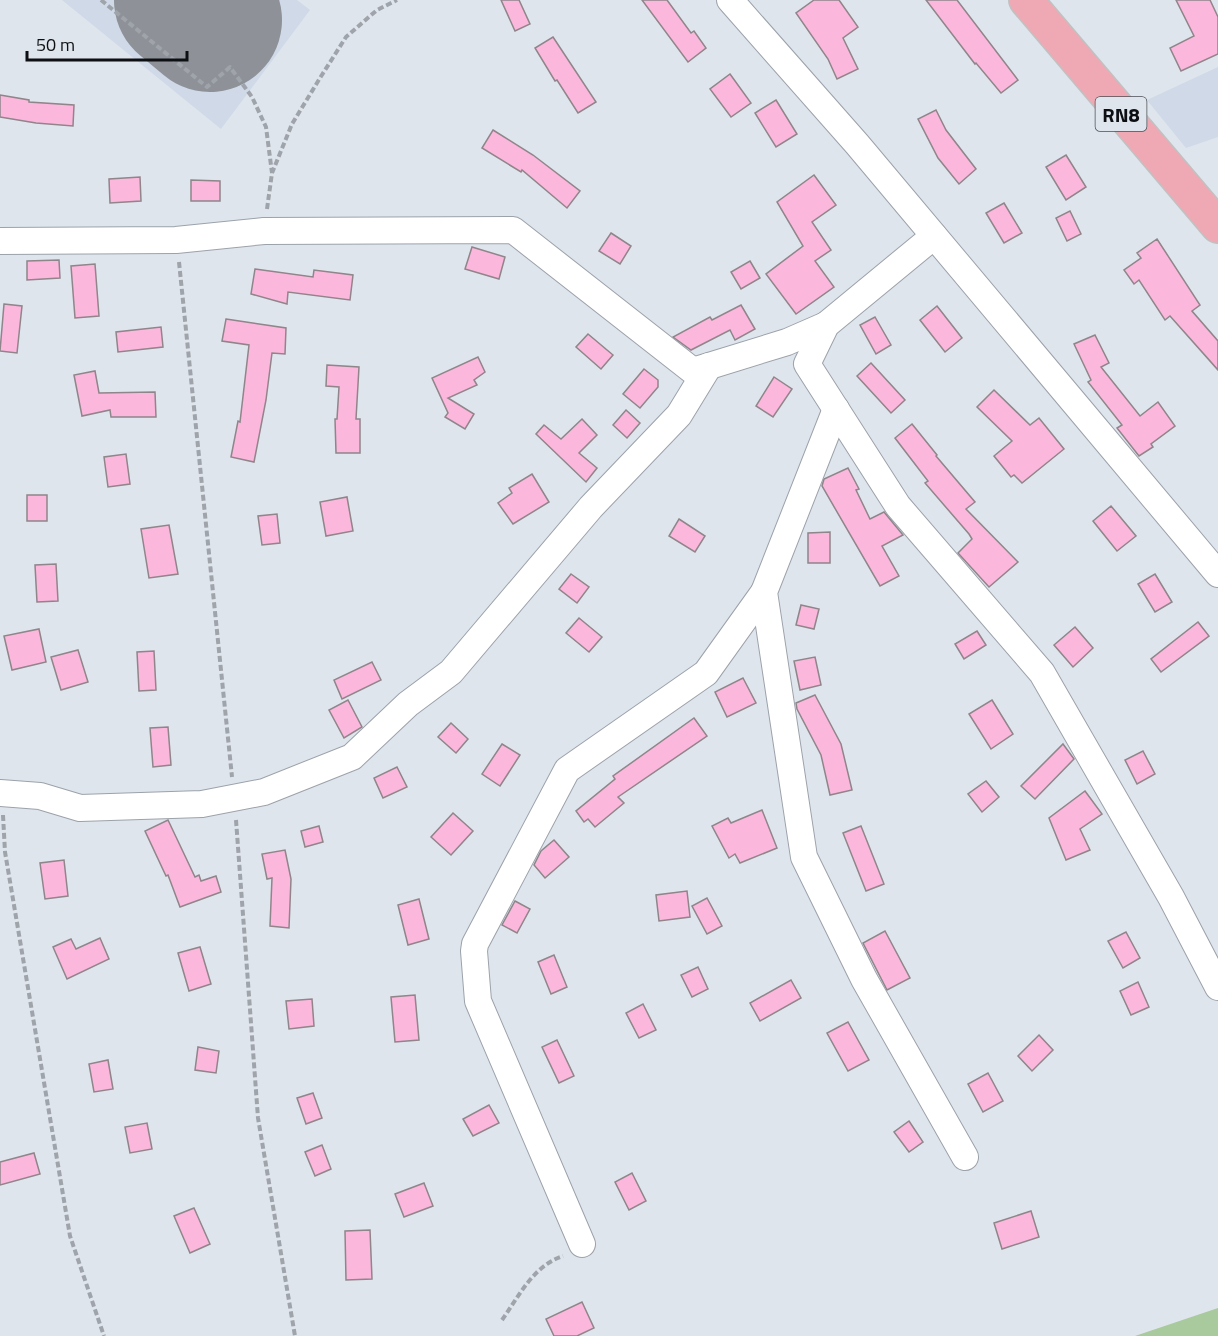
<svg xmlns="http://www.w3.org/2000/svg" width="1218" height="1336" viewBox="0 0 1218 1336" font-family="'Titillium Web',sans-serif">
	<style>
		.built { fill: #cfd9e7 }
		.green { fill: #a8ca9c }
		.lines { fill: none; stroke-linecap: round; stroke-linejoin: round }
		.runway { stroke: #8e9298; stroke-width: 144 }
		.building { fill: #fcb7dc; stroke: #8f858a; stroke-width: 1.5 }
		.minor-casing { stroke: #9ca2aa; stroke-width: 28 }
		.primary-casing { stroke: #c0c1c1; stroke-width: 36 }
		.path { stroke: #9fa3aa; stroke-width: 4; stroke-dasharray: 6 3; stroke-linecap: butt }
		.minor { stroke: #fff; stroke-width: 26 }
		.primary { stroke: #efa9b4; stroke-width: 33 }
		.labels { text-anchor: middle; dominant-baseline: central; stroke-width: 6; stroke-linejoin: round; paint-order: stroke }
		.shield { fill: #dfe5ed; stroke: #4c4f54; stroke-width: 1.5 }
		.shield-label { font-size: 20px; font-weight: bold; fill: #0d0f12 }
	</style>
	<rect width="100%" height="100%" fill="#dfe5ed"/>
	<g class="built">
		<polygon points="62,0 297,0 310,10 221,129"/>
		<polygon points="1218,67 1218,137 1186,148 1147,100"/>
	</g>
	<polygon class="green" points="1218,1308 1218,1336 1135,1336"/>
	<g class="lines">
		<polyline class="runway" points="186,0 210,20"/>
	</g>
	<g class="building">
		<polygon points="501,0 519,0 530,24 515,31"/>
		<polygon points="642,0 667,0 691,33 694,31 706,48 688,62"/>
		<polygon points="814,0 839,0 858,27 843,38 858,69 837,79 828,59 796,13"/>
		<polygon points="926,0 957,0 1018,80 1001,93 976,63 975,64"/>
		<polygon points="1176,0 1210,0 1218,17 1218,54 1181,71 1170,48 1194,36"/>
		<polygon points="553,37 596,102 578,113 557,80 555,81 535,48"/>
		<polygon points="730,74 751,103 731,117 710,89"/>
		<polygon points="0,95 29,100 29,102 74,105 73,126 36,123 0,117"/>
		<polygon points="776,100 797,134 776,147 755,113"/>
		<polygon points="936,110 946,130 976,169 959,184 938,158 918,119"/>
		<polygon points="493,130 533,155 580,191 567,208 522,170 521,172 482,148"/>
		<polygon points="1066,155 1086,187 1066,200 1046,167"/>
		<polygon points="814,175 836,205 812,222 831,250 815,261 834,287 796,314 766,274 803,246 777,202"/>
		<polygon points="140,177 141,201 110,203 109,179"/>
		<polygon points="191,180 220,181 220,201 191,201"/>
		<polygon points="1004,203 1022,233 1004,243 986,213"/>
		<polygon points="1070,211 1081,234 1067,241 1056,218"/>
		<polygon points="611,233 631,246 620,264 599,251"/>
		<polygon points="1157,239 1200,305 1192,311 1218,341 1218,370 1170,316 1165,320 1139,280 1134,284 1124,270 1141,258 1137,253"/>
		<polygon points="472,247 505,257 499,279 465,269"/>
		<polygon points="59,260 60,278 27,280 27,261"/>
		<polygon points="750,261 760,278 741,289 731,272"/>
		<polygon points="95,264 99,316 75,318 71,266"/>
		<polygon points="255,269 313,277 314,270 353,275 350,300 288,292 287,304 251,294"/>
		<polygon points="4,304 22,306 17,353 0,351"/>
		<polygon points="741,305 755,329 735,340 730,330 691,350 673,337 710,317 712,320"/>
		<polygon points="937,306 962,338 945,352 920,320"/>
		<polygon points="875,317 891,345 876,354 860,325"/>
		<polygon points="226,319 286,328 285,354 272,353 266,400 254,462 231,457 238,421 240,422 249,345 222,341"/>
		<polygon points="161,327 163,347 118,352 116,332"/>
		<polygon points="588,334 613,355 601,369 576,347"/>
		<polygon points="1095,335 1109,363 1101,367 1140,416 1158,402 1175,426 1151,444 1153,447 1139,456 1117,428 1122,425 1088,382 1091,380 1074,344"/>
		<polygon points="478,357 485,372 474,380 477,385 448,398 474,414 465,429 445,417 448,413 432,378"/>
		<polygon points="871,363 905,400 891,413 857,376"/>
		<polygon points="327,365 359,367 356,419 360,419 360,453 336,453 335,419 337,419 339,387 326,386"/>
		<polygon points="644,369 658,380 658,387 640,408 623,394"/>
		<polygon points="95,371 99,393 155,392 156,417 111,417 110,410 82,416 74,375"/>
		<polygon points="774,377 792,389 773,417 756,406"/>
		<polygon points="994,390 1030,425 1039,418 1064,449 1022,483 1014,475 1011,477 994,456 1012,441 977,407"/>
		<polygon points="626,410 640,423 627,438 613,425"/>
		<polygon points="582,419 597,435 579,453 597,468 586,482 536,434 544,425 561,439"/>
		<polygon points="912,424 937,455 936,456 975,502 966,509 1018,562 989,587 958,553 972,539 969,534 925,483 928,481 895,438"/>
		<polygon points="126,454 130,484 108,487 104,457"/>
		<polygon points="848,468 859,489 856,490 870,519 884,512 903,535 882,546 899,576 880,586 822,486 824,479"/>
		<polygon points="532,474 549,502 513,524 498,503 512,493 509,488"/>
		<rect x="27" y="495" width="20" height="26"/>
		<polygon points="347,497 353,531 326,536 320,502"/>
		<polygon points="1111,506 1136,536 1117,551 1093,521"/>
		<polygon points="277,514 280,543 262,545 258,516"/>
		<polygon points="679,519 705,536 695,552 669,536"/>
		<polygon points="169,525 178,574 149,578 141,529"/>
		<polygon points="830,532 830,563 808,563 808,533"/>
		<polygon points="56,564 58,601 37,602 35,565"/>
		<polygon points="571,574 589,587 577,603 559,589"/>
		<polygon points="1155,574 1172,602 1155,612 1138,584"/>
		<polygon points="801,605 819,609 814,629 796,625"/>
		<polygon points="579,618 602,637 589,652 566,633"/>
		<polygon points="1198,622 1209,636 1161,672 1151,659"/>
		<polygon points="1075,627 1093,648 1073,667 1054,645"/>
		<polygon points="39,629 46,662 12,670 4,636"/>
		<polygon points="977,631 986,645 964,659 955,644"/>
		<polygon points="78,650 88,682 61,690 51,657"/>
		<polygon points="154,651 156,690 139,691 137,652"/>
		<polygon points="815,657 821,685 800,690 794,661"/>
		<polygon points="372,662 381,680 342,699 334,680"/>
		<polygon points="743,678 756,703 727,717 715,692"/>
		<polygon points="815,695 841,744 852,790 830,795 821,755 797,709 796,703"/>
		<polygon points="348,700 362,727 344,738 329,710"/>
		<polygon points="992,700 1013,734 991,749 969,714"/>
		<polygon points="694,718 707,736 618,797 624,803 595,827 588,819 584,822 576,811 615,779 613,776"/>
		<polygon points="451,723 468,739 456,753 438,737"/>
		<polygon points="168,727 171,765 153,767 150,728"/>
		<polygon points="502,744 520,755 500,786 482,774"/>
		<polygon points="1063,744 1074,759 1035,799 1021,786"/>
		<polygon points="1143,751 1155,774 1137,784 1125,760"/>
		<polygon points="397,767 407,787 383,798 374,778"/>
		<polygon points="986,781 999,797 982,812 968,794"/>
		<polygon points="1085,791 1102,814 1080,829 1090,850 1066,860 1049,818"/>
		<polygon points="762,810 777,848 740,863 735,854 729,858 712,826 728,818 731,823"/>
		<polygon points="453,813 473,831 451,855 431,837"/>
		<polygon points="168,820 195,877 199,875 201,881 216,876 221,892 180,907 168,875 166,876 145,831"/>
		<polygon points="319,826 323,842 305,847 301,831"/>
		<polygon points="861,826 884,884 866,891 843,833"/>
		<polygon points="554,840 569,857 545,878 534,865 541,851"/>
		<polygon points="285,850 291,879 289,928 270,926 272,878 267,879 262,854"/>
		<polygon points="64,860 68,896 45,899 40,863"/>
		<polygon points="687,891 690,917 659,921 656,895"/>
		<polygon points="707,898 722,926 707,934 692,906"/>
		<polygon points="419,899 429,939 408,945 398,905"/>
		<polygon points="515,901 530,909 517,933 502,925"/>
		<polygon points="885,931 910,978 887,990 863,943"/>
		<polygon points="1126,932 1140,958 1123,968 1108,941"/>
		<polygon points="100,938 109,959 67,979 53,947 71,939 76,949"/>
		<polygon points="200,947 211,984 189,991 178,953"/>
		<polygon points="554,955 567,987 551,994 538,962"/>
		<polygon points="698,967 708,989 692,997 681,975"/>
		<polygon points="791,980 801,998 760,1021 750,1003"/>
		<polygon points="1138,982 1149,1007 1131,1015 1120,991"/>
		<polygon points="415,995 419,1040 395,1042 391,997"/>
		<polygon points="312,999 314,1026 289,1029 286,1001"/>
		<polygon points="643,1004 656,1030 639,1038 626,1013"/>
		<polygon points="848,1022 869,1060 848,1071 827,1033"/>
		<polygon points="1039,1035 1053,1050 1032,1071 1018,1056"/>
		<polygon points="557,1040 574,1076 559,1083 542,1047"/>
		<polygon points="198,1047 219,1051 216,1073 195,1070"/>
		<polygon points="108,1060 113,1089 94,1092 89,1064"/>
		<polygon points="988,1073 1003,1101 983,1112 968,1084"/>
		<polygon points="313,1093 322,1118 306,1124 297,1098"/>
		<polygon points="489,1105 499,1123 473,1136 463,1119"/>
		<polygon points="909,1121 923,1142 909,1152 894,1132"/>
		<polygon points="147,1123 152,1149 130,1153 125,1127"/>
		<polygon points="322,1145 331,1169 315,1176 305,1152"/>
		<polygon points="34,1153 40,1174 0,1185 0,1162"/>
		<polygon points="632,1173 646,1201 629,1210 615,1182"/>
		<polygon points="424,1183 433,1206 404,1217 395,1194"/>
		<polygon points="194,1208 210,1244 190,1253 174,1216"/>
		<polygon points="1031,1211 1039,1237 1002,1249 994,1223"/>
		<polygon points="370,1230 372,1279 346,1280 345,1231"/>
		<polygon points="582,1302 594,1328 577,1336 554,1336 546,1319"/>
	</g>
	<g class="lines">
		<defs>
			<g id="minor">
				<polyline points="730,0 857,144 1218,574"/>
				<polyline points="934,236 826,325 807,364 898,506 1042,673 1171,897 1218,987"/>
				<polyline points="0,241 176,240 264,231 513,230 693,371 787,342 826,325"/>
				<polyline points="836,409 764,592 804,857 864,979 965,1157"/>
				<polyline points="0,793 40,796 80,808 202,804 264,792 352,757 408,704 451,672 591,507 679,415 709,366"/>
				<polyline points="582,1244 478,1001 474,951 475,944 567,770 706,673 764,592"/>
			</g>
			<polyline id="primary" points="1026,0 1218,226"/>
		</defs>
		<use href="#minor" class="minor-casing"/>
		<use href="#primary" class="primary-casing"/>
		<g class="path">
			<polyline points="101,0 207,87 230,67 252,97 266,127 272,173"/>
			<polyline points="267,209 272,173 292,124 320,78 346,37 377,10 397,0"/>
			<polyline points="179,262 232,777"/>
			<polyline points="3,815 5,852 70,1236 104,1336"/>
			<polyline points="236,820 258,1118 295,1336"/>
			<path d="M 502,1320 C 519,1296 533,1266 563,1256"/>
		</g>
		<use href="#minor" class="minor"/>
		<use href="#primary" class="primary"/>
	</g>
	<g class="labels">
		<rect class="shield" x="1095.5" y="97" width="51" height="34" rx="4.5"/>
		<g class="shield-label">
			<text x="1121" y="114">RN8</text>
		</g>
	</g>
	<path d="M27 51v9h160v-9" fill="none" stroke="#0d0f12" stroke-width="3"/>
	<text x="36" y="51" font-size="18" fill="#0d0f12" stroke="#dfe5ed" stroke-width="4.5" paint-order="stroke">50 m</text>
</svg>
